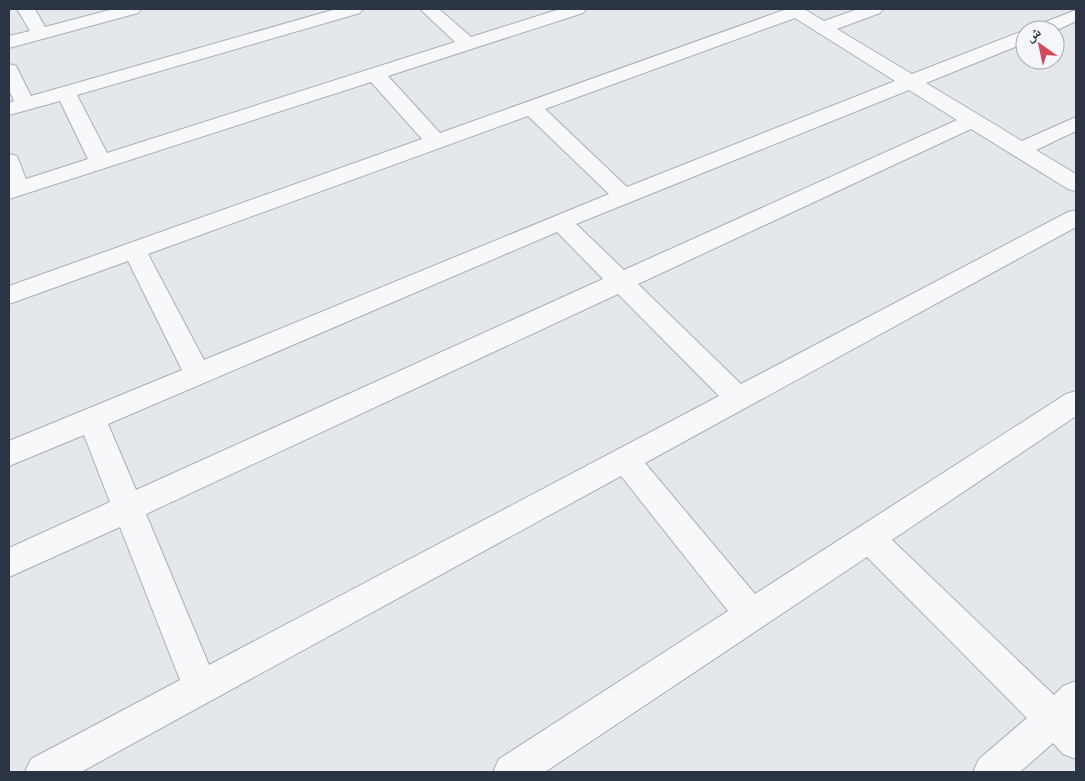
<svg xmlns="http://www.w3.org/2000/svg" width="1085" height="781" viewBox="0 0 1085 781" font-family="'Archivo Narrow','Noto Naskh Arabic',sans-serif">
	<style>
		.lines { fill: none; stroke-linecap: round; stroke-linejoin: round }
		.street-casing { stroke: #a9aeb7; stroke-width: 2 }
		.street { fill: #f7f8fa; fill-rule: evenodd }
	</style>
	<rect width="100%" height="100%" fill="#e4e7ec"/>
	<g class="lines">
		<defs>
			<g id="street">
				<polygon points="17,9 35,9 45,27 113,9 141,9 138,13 9,48 9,36 30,31"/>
				<path d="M 336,9 L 363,9 L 360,13 L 77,95 L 107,153 L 455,42 L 420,9 L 439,9 L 471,37 L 560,9 L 586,9 L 583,13 L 388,76 L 440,133 L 784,10 L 783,9 L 804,9 L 824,21 L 858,9 L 883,9 L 880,13 L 837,29 L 912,74 L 1025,30 L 1025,43 L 926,83 L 1022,141 L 1076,117 L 1076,131 L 1036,150 L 1076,174 L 1076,191 L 1068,189 L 971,129 L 638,284 L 741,384 L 1068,212 L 1076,210 L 1076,227 L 645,463 L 755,594 L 1066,394 L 1076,391 L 1076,416 L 892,540 L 1054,695 L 1063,686 L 1076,681 L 1076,759 L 1063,754 L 1053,743 L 1020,772 L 973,772 L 979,759 L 1027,718 L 867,557 L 545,772 L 493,772 L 499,759 L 728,611 L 621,476 L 81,772 L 25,772 L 31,759 L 180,680 L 120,527 L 9,577 L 9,548 L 110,502 L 84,435 L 9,466 L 9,441 L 182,370 L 128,261 L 9,304 L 9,286 L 422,139 L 371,82 L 9,199 L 9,154 L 17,156 L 26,179 L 88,159 L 60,101 L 9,115 L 9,103 L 14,101 L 9,90 L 9,64 L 16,66 L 31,96 ZM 795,18 L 895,81 L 627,187 L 545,109 ZM 909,90 L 957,120 L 624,270 L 576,224 ZM 528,116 L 609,194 L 204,360 L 148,254 ZM 557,232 L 603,279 L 136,490 L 108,424 ZM 618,294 L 719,396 L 209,665 L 146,514 Z"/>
				<polygon points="1076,10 1076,21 1055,31 1032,30 1035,26"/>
			</g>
		</defs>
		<use href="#street" class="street-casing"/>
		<use href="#street" class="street"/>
	</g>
	<rect width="1085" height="781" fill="none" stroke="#2b3445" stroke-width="20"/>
	<g transform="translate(1040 45) rotate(327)"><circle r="24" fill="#f4f6f9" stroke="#a4a8b1"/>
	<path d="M0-4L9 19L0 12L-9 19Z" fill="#d1495b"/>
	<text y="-8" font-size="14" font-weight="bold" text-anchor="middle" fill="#2b3445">ش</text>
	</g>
</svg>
